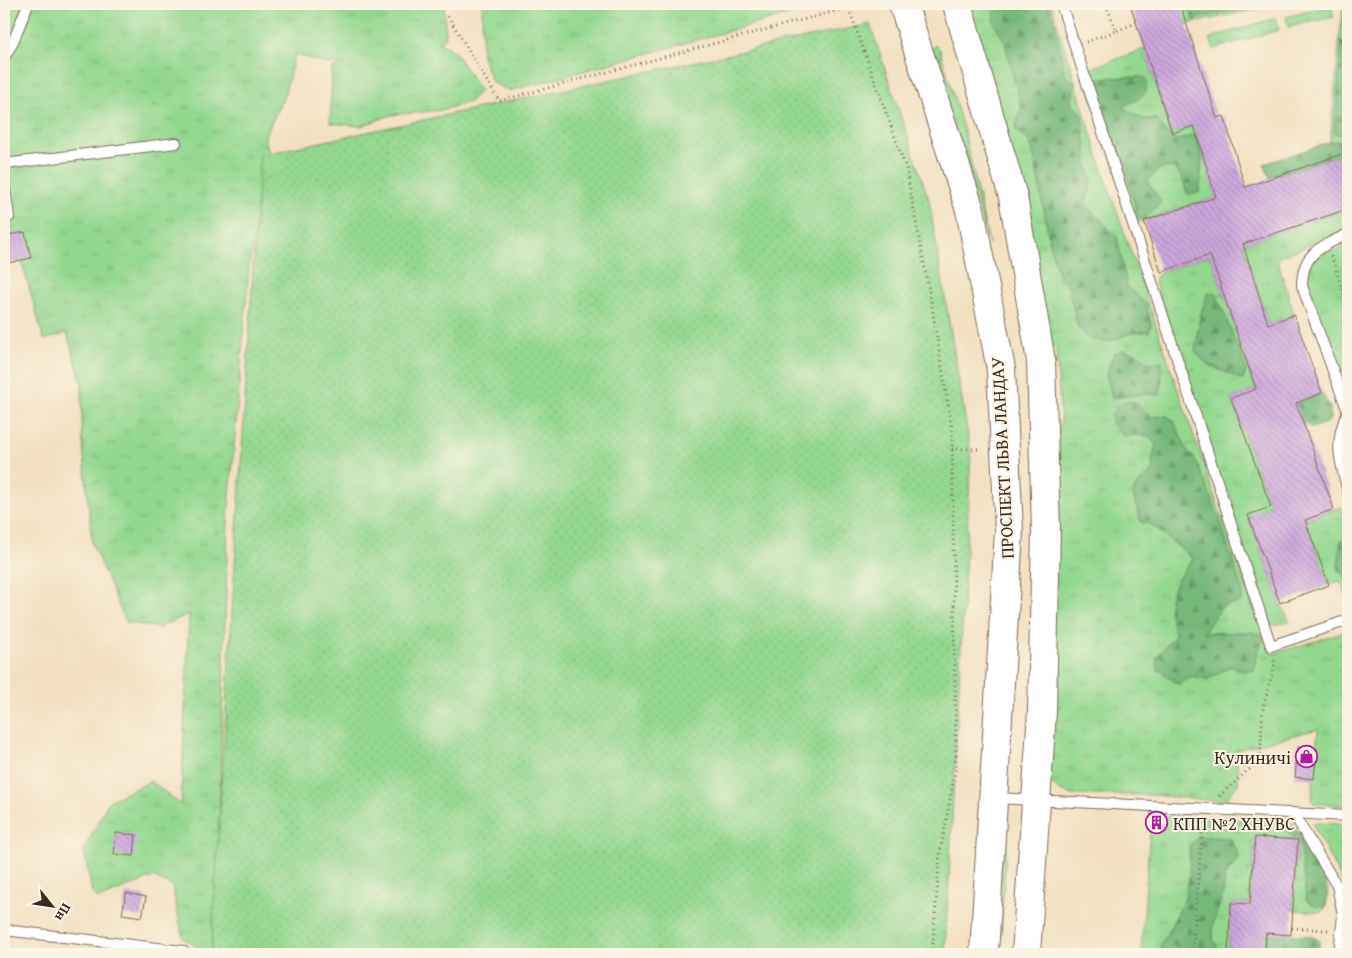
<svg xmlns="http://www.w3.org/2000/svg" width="1352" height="958" viewBox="0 0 1352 958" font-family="'Gentium Book Plus',serif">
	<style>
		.grass { fill: url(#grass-tufts); stroke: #678056 }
		.forest { fill: url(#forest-firs); stroke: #58714c }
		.garden { fill: url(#garden-dots); stroke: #678056 }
		.building { fill: url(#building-back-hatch) }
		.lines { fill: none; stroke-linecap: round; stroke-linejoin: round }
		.lane-casing { stroke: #7b6a57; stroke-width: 12 }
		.primary-casing { stroke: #7b6a57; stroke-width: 30 }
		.path { stroke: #7b6a57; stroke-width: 3; stroke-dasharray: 1 4; stroke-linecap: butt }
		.lane { stroke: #fff; stroke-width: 10 }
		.primary { stroke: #fff; stroke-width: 28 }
		.labels { text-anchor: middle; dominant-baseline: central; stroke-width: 4; stroke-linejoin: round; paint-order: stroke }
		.street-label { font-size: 18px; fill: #3b2a1e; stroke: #fcf5e5 }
		.poi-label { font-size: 18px; fill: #3b2a1e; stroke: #fcf5e5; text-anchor: end }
	</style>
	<defs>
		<pattern id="grass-tufts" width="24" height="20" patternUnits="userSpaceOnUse" patternTransform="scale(1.25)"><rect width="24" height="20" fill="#93d78f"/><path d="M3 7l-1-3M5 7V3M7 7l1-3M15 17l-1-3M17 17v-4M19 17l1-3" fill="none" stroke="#80b97b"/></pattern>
		<pattern id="forest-firs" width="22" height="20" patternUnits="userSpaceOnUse" patternTransform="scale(1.25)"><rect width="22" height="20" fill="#76b87a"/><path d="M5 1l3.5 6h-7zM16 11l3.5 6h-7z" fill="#629663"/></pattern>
		<pattern id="garden-dots" width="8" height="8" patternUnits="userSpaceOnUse" patternTransform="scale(1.25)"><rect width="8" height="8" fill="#93d78f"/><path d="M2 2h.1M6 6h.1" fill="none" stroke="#80b97b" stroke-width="1.8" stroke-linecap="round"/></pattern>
		<pattern id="building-back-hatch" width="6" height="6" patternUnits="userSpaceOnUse" patternTransform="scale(1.25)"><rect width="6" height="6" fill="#cda7de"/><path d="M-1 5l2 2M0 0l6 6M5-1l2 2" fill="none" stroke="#a888b3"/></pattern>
	</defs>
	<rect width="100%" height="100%" fill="#fcf5e5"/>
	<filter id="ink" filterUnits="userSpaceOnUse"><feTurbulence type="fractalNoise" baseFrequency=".02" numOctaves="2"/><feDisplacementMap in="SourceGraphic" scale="10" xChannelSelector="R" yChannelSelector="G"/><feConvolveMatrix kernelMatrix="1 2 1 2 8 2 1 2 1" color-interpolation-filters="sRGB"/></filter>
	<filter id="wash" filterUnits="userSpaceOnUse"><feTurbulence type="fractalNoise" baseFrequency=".0096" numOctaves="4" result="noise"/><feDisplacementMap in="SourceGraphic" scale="20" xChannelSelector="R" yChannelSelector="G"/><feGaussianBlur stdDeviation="1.12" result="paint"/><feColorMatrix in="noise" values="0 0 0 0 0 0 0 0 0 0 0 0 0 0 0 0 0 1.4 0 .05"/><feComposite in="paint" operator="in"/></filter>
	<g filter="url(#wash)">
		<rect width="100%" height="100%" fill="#f2e0c1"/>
		<g class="grass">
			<polygon points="4,4 444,4 446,37 439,42 455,52 480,91 469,102 442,110 391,115 361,126 330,123 332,68 346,64 326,64 295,54 284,96 265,136 276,181 256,222 249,268 228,519 219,829 311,954 207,954 183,938 172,886 153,877 98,899 92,893 84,849 109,801 151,781 181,805 189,614 158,628 126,622 92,544 82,435 82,383 67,333 44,340 9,217 4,183"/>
			<polygon points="482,4 828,4 510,91 492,82 482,56"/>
			<polygon points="967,4 975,4 978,7 983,4 1051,4 1099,159 1257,620 1154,280 1161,272 1210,255 1256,389 1231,398 1271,507 1248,516 1280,603 1290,622 1265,626 1273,654 1348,631 1348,806 1313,803 1312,796 1318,729 1236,750 1239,783 1226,799 1220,801 1152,795 1072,795 1060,791 1048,780 1051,445 1061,421 1056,349 1043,337"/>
			<polygon points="1178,4 1279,4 1184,25"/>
			<polygon points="1343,4 1348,4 1348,140 1330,142"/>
			<polygon points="1331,6 1334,17 1288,27 1286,17"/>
			<polygon points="1276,18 1279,30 1214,49 1210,38"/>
			<polygon points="934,46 937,46 940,50 964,131 989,244 931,49"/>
			<polygon points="1145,49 1171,133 1194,126 1216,197 1133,224 1083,71"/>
			<polygon points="1348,209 1348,229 1277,258 1294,315 1268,324 1243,244"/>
			<polygon points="1348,246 1348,369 1338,372 1304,287 1304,276 1314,257"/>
			<path d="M 1348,432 L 1348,477 C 1345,462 1339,446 1348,432 Z"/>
			<polygon points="1342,507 1348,525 1348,601 1340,581 1329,585 1305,520"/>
			<path d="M 1165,816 L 1294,823 C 1310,850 1340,881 1323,912 L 1293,910 L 1298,840 L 1255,837 L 1250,904 L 1231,903 L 1228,954 L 1141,954 L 1150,830 L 1163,831 Z"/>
			<polygon points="1312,823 1348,824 1348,893"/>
			<polygon points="1004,824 1007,829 1000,954 990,954"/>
		</g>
		<g class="forest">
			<polygon points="996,4 1048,4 1056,28 1065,76 1075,82 1071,104 1082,113 1087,163 1092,183 1085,204 1117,237 1127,287 1146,304 1151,325 1149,331 1127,334 1109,342 1088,338 1078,328 1068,286 1060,279 1051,250 1034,156 1029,142 1015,129 1021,107 1005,43 993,20"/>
			<polygon points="1187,4 1248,4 1246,8 1193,19"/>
			<polygon points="1345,4 1348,4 1348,26 1344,25"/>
			<polygon points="1348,40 1348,136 1334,133 1342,42"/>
			<path d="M 1139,77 L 1145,78 C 1151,97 1135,100 1122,107 L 1143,119 L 1156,119 L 1168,134 L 1178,140 L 1195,135 C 1204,153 1202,173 1199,193 L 1187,193 L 1182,177 L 1173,167 L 1161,168 L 1147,181 L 1161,202 L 1145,218 L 1138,219 L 1128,178 L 1116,161 L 1100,99 L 1101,78 Z"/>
			<polygon points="1348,140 1348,152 1270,178 1264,164 1330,142"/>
			<polygon points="1208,293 1216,293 1246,369 1243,380 1207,364 1195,351 1200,316"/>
			<path d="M 1124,350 L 1139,354 L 1148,363 L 1162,361 C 1160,374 1164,383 1159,395 L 1144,394 L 1112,398 L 1106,375 L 1114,353 Z"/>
			<polygon points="1322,393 1330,408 1330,418 1328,422 1312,428 1303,422 1296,403"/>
			<path d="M 1126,401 L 1135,402 L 1152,417 L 1167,416 L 1174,421 L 1186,449 L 1196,460 L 1219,518 L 1243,594 L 1241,602 L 1223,606 L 1203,633 L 1251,632 L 1262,635 L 1264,640 L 1258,651 L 1254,670 L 1242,671 L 1231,666 L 1208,679 L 1192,676 L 1178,684 L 1158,669 L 1156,658 L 1176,634 C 1162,602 1172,584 1193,559 L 1154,526 L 1141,522 C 1133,492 1125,493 1153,471 L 1152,462 L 1156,445 L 1148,435 L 1124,436 L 1113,425 L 1111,416 L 1119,404 Z"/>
			<polygon points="1341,540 1348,541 1348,580 1338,569"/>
			<path d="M 1286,829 L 1297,832 C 1312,854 1329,879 1326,907 L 1316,907 L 1306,900 L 1300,842 L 1290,835 Z"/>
			<path d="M 1198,836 L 1230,838 C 1243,857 1237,861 1224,877 C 1227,898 1211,915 1213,936 C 1213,942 1219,947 1219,954 L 1161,954 L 1161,945 L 1184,901 L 1190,874 L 1189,848 Z"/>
			<polygon points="1266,933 1311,936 1319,940 1319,954 1265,954"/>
		</g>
		<polygon class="garden" points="870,24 929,200 971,454 945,954 211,954 260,155"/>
		<g id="blocks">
			<g class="building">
				<polygon points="1130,4 1180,4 1217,118 1224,116 1245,187 1348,152 1348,209 1243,244 1268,324 1294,315 1322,393 1296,403 1334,509 1305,520 1329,585 1280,603 1248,515 1271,507 1231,398 1256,389 1210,255 1161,272 1144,221 1216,197 1194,126 1172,133"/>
				<polygon points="25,232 31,258 4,264 4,236"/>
				<polygon points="1298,747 1317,749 1314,779 1295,777"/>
				<polygon points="1151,812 1165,813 1163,831 1150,830"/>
				<polygon points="116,833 136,835 134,856 114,854"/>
				<polygon points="1255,837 1298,840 1291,935 1266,933 1265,954 1228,954 1231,903 1250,904"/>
				<polygon points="126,893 146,897 142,917 122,914"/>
			</g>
		</g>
	</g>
	<g filter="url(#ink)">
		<use href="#blocks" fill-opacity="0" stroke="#7b6a57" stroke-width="1"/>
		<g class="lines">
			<defs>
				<g id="lane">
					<polyline points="1061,4 1271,646 1348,620"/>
					<polyline points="4,58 13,42 28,4"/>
					<polyline points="4,164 176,143"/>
					<polyline points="4,183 9,217"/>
					<path d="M 1348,234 C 1321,247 1302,252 1302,286 L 1348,412"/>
					<path d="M 1348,411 C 1333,443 1340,460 1348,492"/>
					<polyline points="995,798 1348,816"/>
					<polyline points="1293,813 1337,886 1343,914 1339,954"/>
					<polyline points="4,930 183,951 183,954"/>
				</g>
				<g id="primary">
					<polyline points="903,4 970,210 1001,369 1009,531 984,954"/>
					<polyline points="957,4 1013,197 1041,361 1046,530 1042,711 1026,954"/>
				</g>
			</defs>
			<use href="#lane" class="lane-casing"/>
			<use href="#primary" class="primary-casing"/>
			<g class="path">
				<polyline points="847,4 906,168 931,301 952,429 956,767 940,853 932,954"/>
				<polyline points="1106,4 1116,31 1136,23"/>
				<polyline points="1188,4 1194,23"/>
				<polyline points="1250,4 1251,10"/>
				<polyline points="1265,4 1265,7"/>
				<polyline points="448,16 499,101 862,4"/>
				<polyline points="1339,39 1348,38"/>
				<polyline points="1086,42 1116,31"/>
				<polyline points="1344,250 1348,262"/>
				<polyline points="1331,256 1348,305"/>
				<polyline points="952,449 982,449"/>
				<polyline points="1260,760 1297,764"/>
				<polyline points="1219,796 1260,760 1263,707 1275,664 1273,657"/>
				<polyline points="1292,928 1328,930"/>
				<polyline points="1192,954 1203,823"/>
			</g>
			<use href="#lane" class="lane"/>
			<use href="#primary" class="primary"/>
		</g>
	</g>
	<defs>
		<symbol id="shop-ring" viewBox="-11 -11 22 22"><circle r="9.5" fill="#fcf5e5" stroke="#b5179e" stroke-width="1.5"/><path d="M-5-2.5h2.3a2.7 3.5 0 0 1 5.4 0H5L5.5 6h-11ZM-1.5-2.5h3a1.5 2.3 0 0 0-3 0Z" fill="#b5179e"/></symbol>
		<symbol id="building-ring" viewBox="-11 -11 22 22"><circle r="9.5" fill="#fcf5e5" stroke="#b5179e" stroke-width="1.5"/><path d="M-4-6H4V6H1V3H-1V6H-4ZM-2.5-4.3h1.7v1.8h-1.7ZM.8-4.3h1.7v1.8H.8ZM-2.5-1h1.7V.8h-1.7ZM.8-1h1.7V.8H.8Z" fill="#b5179e"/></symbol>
	</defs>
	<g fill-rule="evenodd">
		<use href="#shop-ring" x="1294" y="744" width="25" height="25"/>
		<use href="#building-ring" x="1144" y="810" width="25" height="25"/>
	</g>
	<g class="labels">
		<g class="street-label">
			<text transform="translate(1002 458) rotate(-93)">ПРОСПЕКТ ЛЬВА ЛАНДАУ</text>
		</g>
		<g class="poi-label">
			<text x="1291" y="757">Кулиничі</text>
			<text x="1173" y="823" text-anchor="start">КПП №2 ХНУВС</text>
		</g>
	</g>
	<rect width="1352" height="958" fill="none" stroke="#fcf5e5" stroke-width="20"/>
	<g transform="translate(52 906) rotate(120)" stroke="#fcf5e5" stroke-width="4" paint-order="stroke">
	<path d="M0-4L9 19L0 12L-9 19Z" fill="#3b2a1e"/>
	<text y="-8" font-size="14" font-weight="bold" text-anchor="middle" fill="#3b2a1e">Пн</text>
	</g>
</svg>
